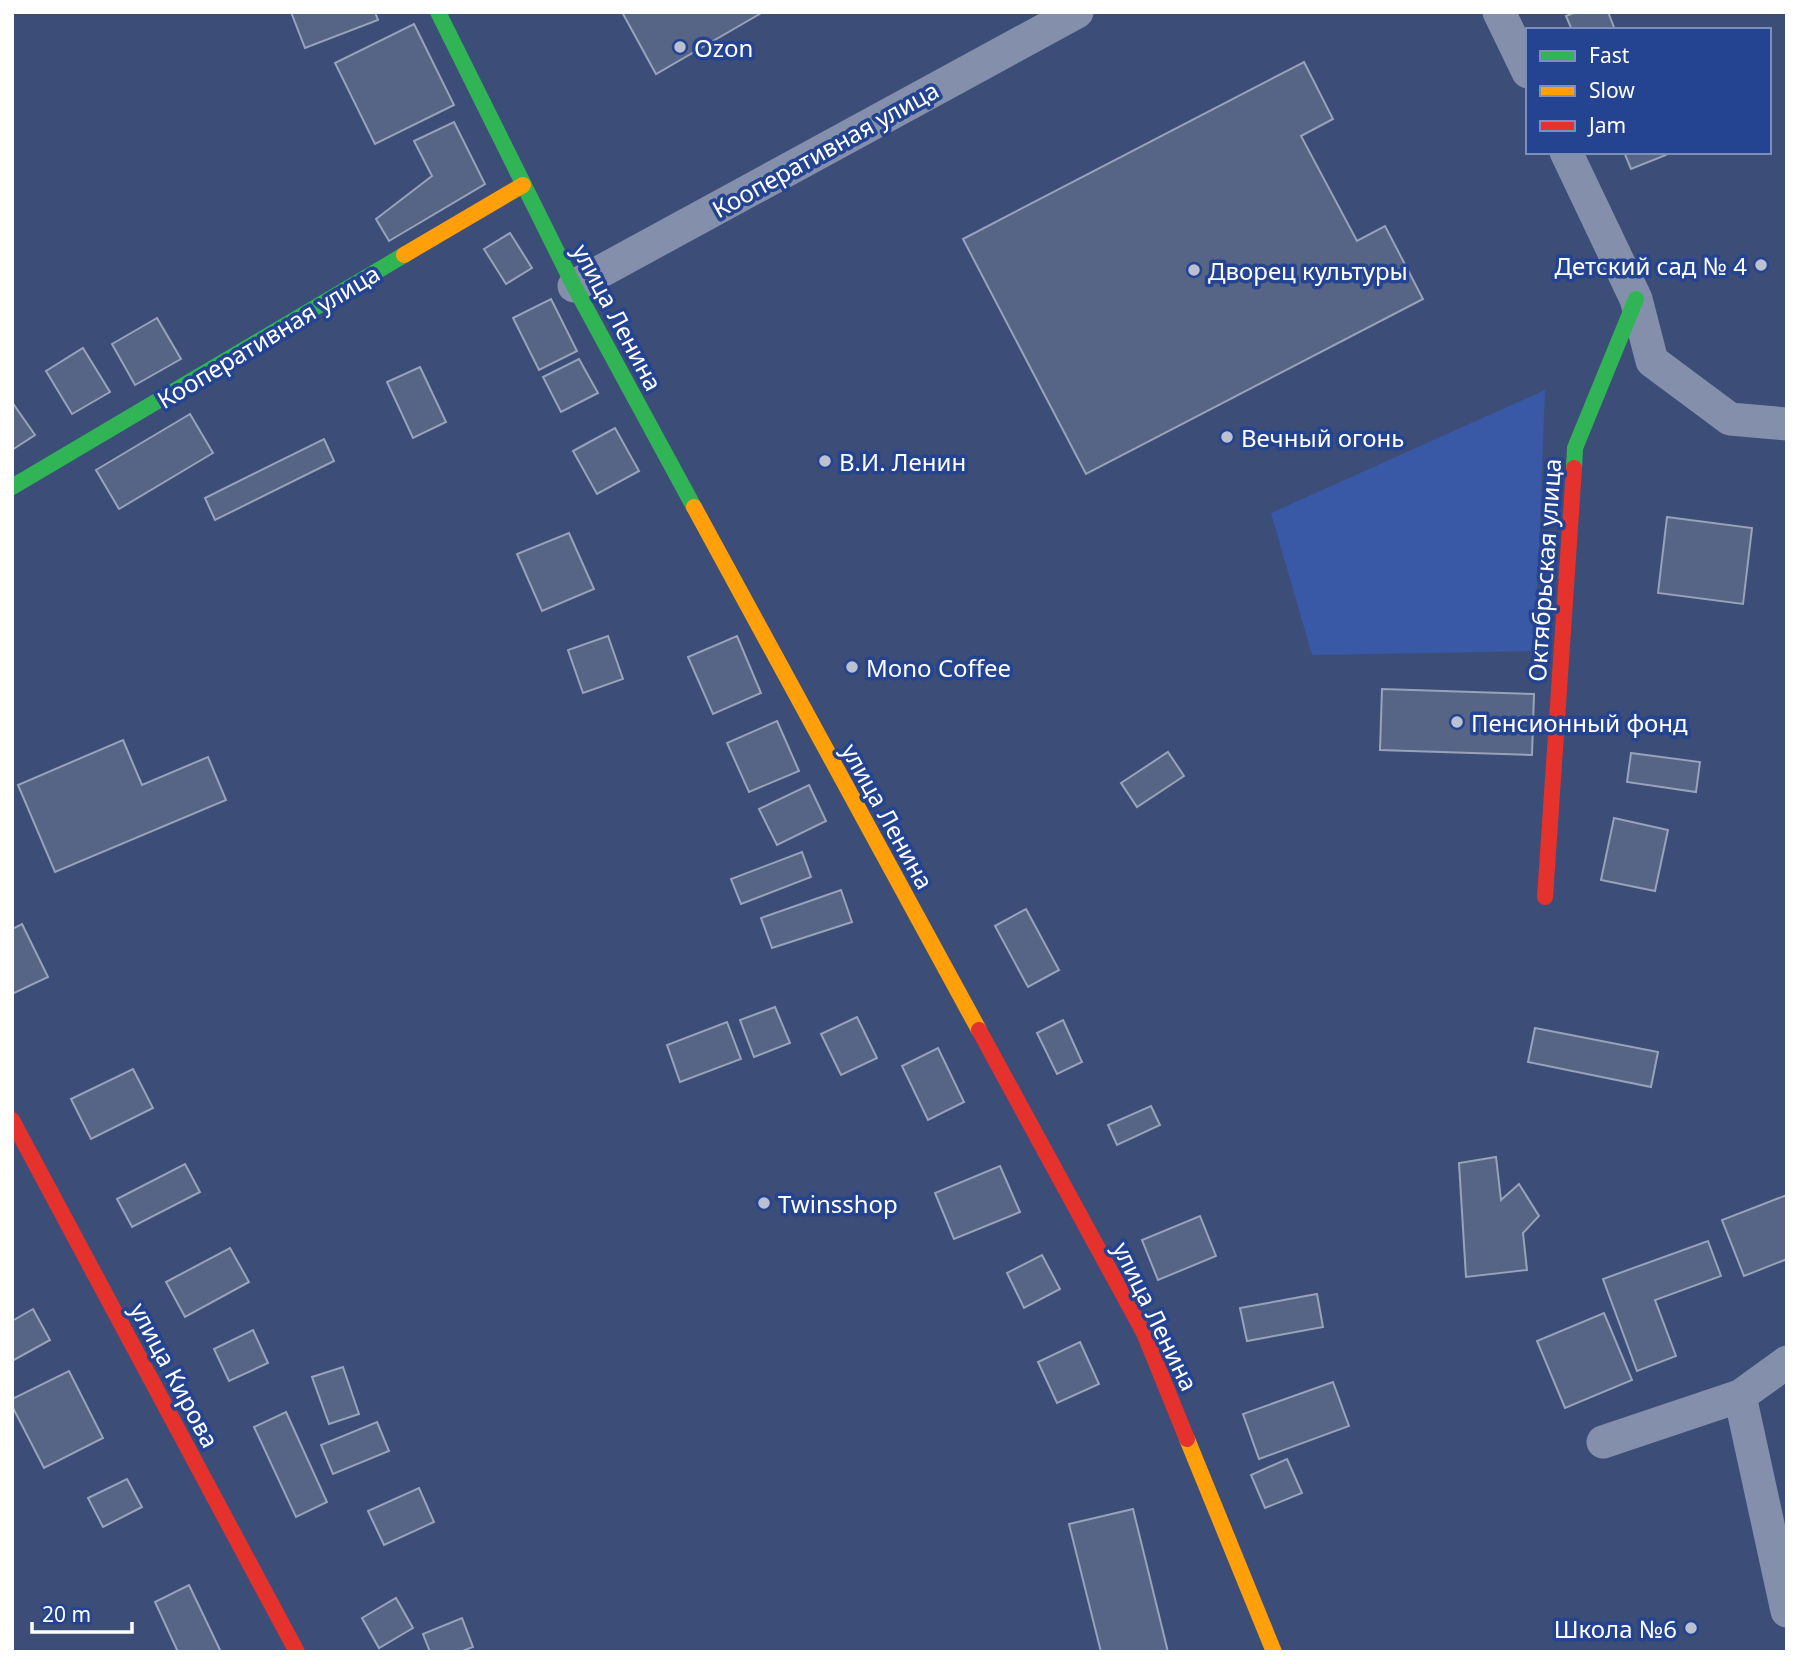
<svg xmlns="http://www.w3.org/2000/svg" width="1799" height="1664" viewBox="0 0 1799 1664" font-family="'Noto Sans',sans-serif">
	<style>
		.green { fill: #3959a6 }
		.building { fill: #566586; stroke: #98a2b9; stroke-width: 2 }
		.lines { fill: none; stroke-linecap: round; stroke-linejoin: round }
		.street { stroke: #8490ab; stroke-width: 33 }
		.fast { stroke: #30b455; stroke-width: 16 }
		.slow { stroke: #ff9f0a; stroke-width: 16 }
		.jam { stroke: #e5322d; stroke-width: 16 }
		.poi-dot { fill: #bbc1d0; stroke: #244390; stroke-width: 2.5 }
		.labels { text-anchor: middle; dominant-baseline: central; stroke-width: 7; stroke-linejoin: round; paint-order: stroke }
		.poi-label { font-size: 24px; fill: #fff; stroke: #244390; text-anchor: start }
		.street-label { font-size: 24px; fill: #fff; stroke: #244390 }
	</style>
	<rect width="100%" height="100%" fill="#3c4e78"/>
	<polygon class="green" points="1545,390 1535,651 1312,655 1271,513"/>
	<g class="building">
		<polygon points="291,12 375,12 378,20 305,48"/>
		<polygon points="622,12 763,12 656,74"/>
		<polygon points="1576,12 1608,12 1615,30 1572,30 1566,16"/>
		<polygon points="414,24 454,105 375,144 335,63"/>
		<polygon points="1304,62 1333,119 1301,136 1357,241 1385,226 1423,299 1086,474 963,239"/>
		<polygon points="454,122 485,184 389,241 376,219 432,176 414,141"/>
		<polygon points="1624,152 1665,152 1666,155 1631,169"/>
		<polygon points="510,233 532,268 506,284 484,249"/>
		<polygon points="551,299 577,351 539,370 513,318"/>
		<polygon points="157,318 181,359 135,385 112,344"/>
		<polygon points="83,348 110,392 72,414 46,371"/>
		<polygon points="579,359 598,393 561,412 543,377"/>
		<polygon points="420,367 446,422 413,438 387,382"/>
		<polygon points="12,402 35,435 12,450"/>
		<polygon points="190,414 213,453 119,509 96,470"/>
		<polygon points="615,428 639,471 597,494 573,451"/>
		<polygon points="324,439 334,461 215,520 205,498"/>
		<polygon points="1667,517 1752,528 1743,604 1658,593"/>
		<polygon points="569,533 594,589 542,611 517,554"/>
		<polygon points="608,636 623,679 583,693 568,650"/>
		<polygon points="737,636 761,693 713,714 688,657"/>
		<polygon points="1382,689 1534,694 1532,755 1380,750"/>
		<polygon points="777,721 799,771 749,792 727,743"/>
		<polygon points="123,740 142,785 208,757 226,800 55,872 18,785"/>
		<polygon points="1168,752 1184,776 1137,807 1121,783"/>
		<polygon points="1631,753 1700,762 1696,792 1627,782"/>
		<polygon points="809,785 826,821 777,845 759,809"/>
		<polygon points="1614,818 1668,830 1655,891 1601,880"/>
		<polygon points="802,852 811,877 741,904 731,879"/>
		<polygon points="841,890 852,922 772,948 761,918"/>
		<polygon points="1026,909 1059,970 1028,987 995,926"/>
		<polygon points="22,924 48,977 12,994 12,929"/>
		<polygon points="775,1007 790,1043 754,1057 740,1020"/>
		<polygon points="857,1017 877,1058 841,1075 821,1034"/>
		<polygon points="1063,1020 1082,1062 1057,1074 1037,1033"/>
		<polygon points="727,1022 741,1059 680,1082 667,1045"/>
		<polygon points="1535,1028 1658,1052 1651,1087 1528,1062"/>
		<polygon points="938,1048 964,1102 928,1120 902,1066"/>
		<polygon points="133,1069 153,1108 91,1139 71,1099"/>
		<polygon points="1151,1106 1160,1125 1117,1145 1108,1125"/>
		<polygon points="1496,1157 1501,1200 1519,1184 1539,1216 1523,1233 1527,1270 1466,1277 1459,1163"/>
		<polygon points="185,1164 200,1192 132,1227 117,1199"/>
		<polygon points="1000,1166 1020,1212 954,1239 935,1193"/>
		<polygon points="1787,1195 1787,1259 1744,1276 1722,1220"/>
		<polygon points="1200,1216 1216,1256 1158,1280 1142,1240"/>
		<polygon points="1708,1241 1721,1276 1655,1300 1676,1356 1637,1371 1603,1279"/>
		<polygon points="230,1248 249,1282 185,1317 166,1282"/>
		<polygon points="1042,1255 1060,1289 1024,1308 1007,1273"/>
		<polygon points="1317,1294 1323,1327 1247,1341 1240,1308"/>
		<polygon points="33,1309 50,1340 12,1361 12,1321"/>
		<polygon points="1604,1313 1632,1380 1565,1408 1537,1341"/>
		<polygon points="253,1330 268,1363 229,1381 214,1349"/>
		<polygon points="1080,1342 1099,1384 1057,1403 1038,1362"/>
		<polygon points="343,1367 359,1414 329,1424 312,1377"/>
		<polygon points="69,1371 103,1438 44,1468 12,1406 12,1399"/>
		<polygon points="1333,1382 1349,1426 1259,1459 1243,1414"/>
		<polygon points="286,1412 327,1502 296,1517 254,1427"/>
		<polygon points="377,1422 389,1451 333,1474 321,1445"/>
		<polygon points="1287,1459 1302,1493 1265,1508 1251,1475"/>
		<polygon points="127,1479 142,1507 103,1527 88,1498"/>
		<polygon points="419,1488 434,1522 384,1545 368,1511"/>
		<polygon points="1133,1509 1168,1652 1101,1652 1069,1524"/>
		<polygon points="189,1585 221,1652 178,1652 155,1602"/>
		<polygon points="396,1598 413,1628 379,1648 362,1618"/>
		<polygon points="462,1618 473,1647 460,1652 430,1652 423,1634"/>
	</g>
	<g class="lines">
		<g class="street">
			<polyline points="1499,12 1528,72"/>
			<polyline points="1566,152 1636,299 1652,361 1730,419 1787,424"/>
			<polyline points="574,286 1077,12"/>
			<polyline points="1740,1396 1787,1611"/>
			<polyline points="1603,1442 1740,1396 1787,1362"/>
		</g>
		<g class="fast">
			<polyline points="438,12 574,286 694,507"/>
			<polyline points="1574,468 1575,448 1636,299"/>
			<polyline points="12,487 404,255"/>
		</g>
		<g class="slow">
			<polyline points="404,255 523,185"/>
			<polyline points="694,507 979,1030"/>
			<polyline points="1187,1439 1274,1652"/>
		</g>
		<g class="jam">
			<polyline points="1545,897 1574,468"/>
			<polyline points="979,1030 1144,1333 1187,1439"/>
			<polyline points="12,1120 297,1652"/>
		</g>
	</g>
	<g class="poi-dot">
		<circle cx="680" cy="47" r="7"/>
		<circle cx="1761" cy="265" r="7"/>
		<circle cx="1194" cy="270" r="7"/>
		<circle cx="1227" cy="437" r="7"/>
		<circle cx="825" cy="461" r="7"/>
		<circle cx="852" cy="667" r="7"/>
		<circle cx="1457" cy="722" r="7"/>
		<circle cx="764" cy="1203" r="7"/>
		<circle cx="1691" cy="1628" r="7"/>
	</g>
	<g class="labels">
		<g class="poi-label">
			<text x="694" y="47">Ozon</text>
			<text x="1747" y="265" text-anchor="end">Детский сад № 4</text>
			<text x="1208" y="270">Дворец культуры</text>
			<text x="1241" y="437">Вечный огонь</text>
			<text x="839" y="461">В.И. Ленин</text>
			<text x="866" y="667">Mono Coffee</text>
			<text x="1471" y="722">Пенсионный фонд</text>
			<text x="778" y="1203">Twinsshop</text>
			<text x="1677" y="1628" text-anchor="end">Школа №6</text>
		</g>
		<g class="street-label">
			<text transform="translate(825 149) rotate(-29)">Кооперативная улица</text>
			<text transform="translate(618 317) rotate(62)">улица Ленина</text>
			<text transform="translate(268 336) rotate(-31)">Кооперативная улица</text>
			<text transform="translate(1544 570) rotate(-86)">Октябрьская улица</text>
			<text transform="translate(888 816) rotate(61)">улица Ленина</text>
			<text transform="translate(1156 1316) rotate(64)">улица Ленина</text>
			<text transform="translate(175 1375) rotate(62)">улица Кирова</text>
		</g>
	</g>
	<rect width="1799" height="1664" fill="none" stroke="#ffffff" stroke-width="28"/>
	<rect x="1526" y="28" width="245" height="126" fill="#244390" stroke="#7c8ebc" stroke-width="2"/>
	<rect x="1540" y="51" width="35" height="10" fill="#30b455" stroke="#7c8ebc" stroke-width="2"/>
	<text x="1589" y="63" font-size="21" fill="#ffffff">Fast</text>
	<rect x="1540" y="86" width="35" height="10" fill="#ff9f0a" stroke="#7c8ebc" stroke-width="2"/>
	<text x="1589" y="98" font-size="21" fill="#ffffff">Slow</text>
	<rect x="1540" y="121" width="35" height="10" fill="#e5322d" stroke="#7c8ebc" stroke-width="2"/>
	<text x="1589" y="133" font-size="21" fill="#ffffff">Jam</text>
	<path d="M32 1622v10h100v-10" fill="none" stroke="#ffffff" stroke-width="3.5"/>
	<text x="42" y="1622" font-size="21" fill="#ffffff" stroke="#244390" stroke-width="5" paint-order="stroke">20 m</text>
</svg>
